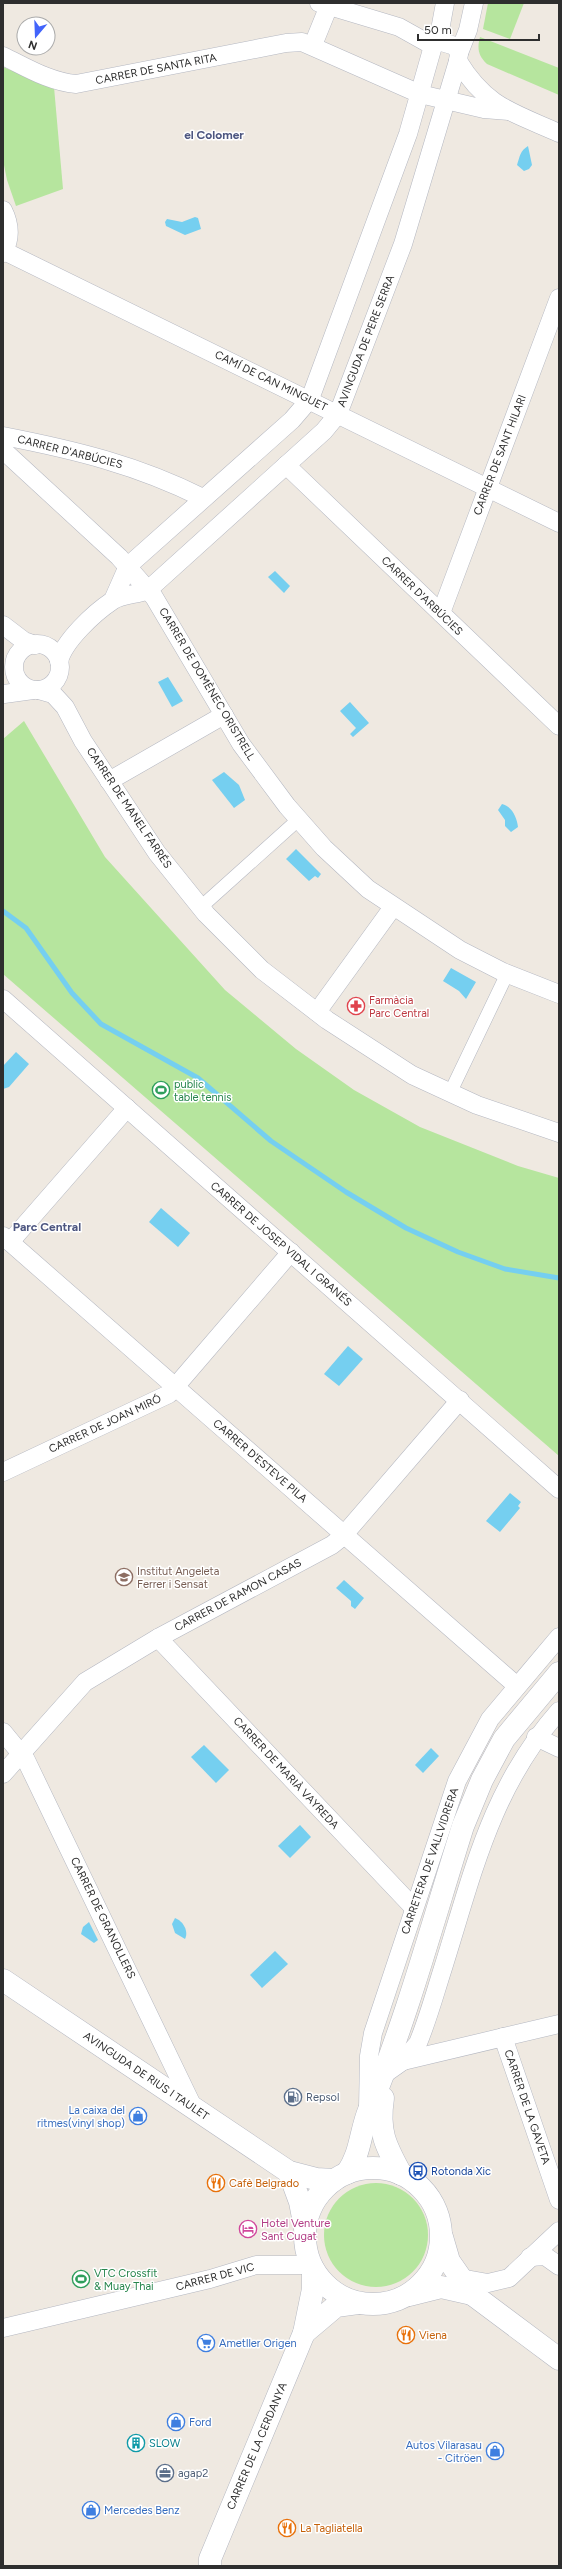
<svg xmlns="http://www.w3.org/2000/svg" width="562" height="2569" viewBox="0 0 562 2569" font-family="Figtree,sans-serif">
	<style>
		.green { fill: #b6e59e }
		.water { fill: #75cff0 }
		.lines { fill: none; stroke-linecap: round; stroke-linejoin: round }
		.stream { stroke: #75cff0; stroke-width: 5 }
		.pedestrian-casing { stroke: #b4b7c1; stroke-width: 14 }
		.minor-casing { stroke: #b4b7c1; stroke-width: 19 }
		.tertiary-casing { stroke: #b4b7c1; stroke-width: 23 }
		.secondary-casing { stroke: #b4b7c1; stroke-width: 23 }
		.pedestrian { stroke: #fff; stroke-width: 13 }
		.minor { stroke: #fff; stroke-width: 18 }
		.tertiary { stroke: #fff; stroke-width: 22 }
		.secondary { stroke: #fff; stroke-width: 22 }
		.labels { text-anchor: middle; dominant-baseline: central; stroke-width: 3; stroke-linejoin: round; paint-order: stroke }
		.street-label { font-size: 11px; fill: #2e2e2e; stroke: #fff }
		.health-label { font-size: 11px; fill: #be3a42; stroke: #fff; text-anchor: start }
		.leisure-label { font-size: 11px; fill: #27864d; stroke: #fff; text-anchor: start }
		.education-label { font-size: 11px; fill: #785e54; stroke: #fff; text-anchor: start }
		.service-label { font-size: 11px; fill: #4e5e75; stroke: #fff; text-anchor: start }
		.shop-label { font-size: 11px; fill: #366cbe; stroke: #fff; text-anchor: start }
		.transit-label { font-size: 11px; fill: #164399; stroke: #fff; text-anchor: start }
		.food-label { font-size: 11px; fill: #c56008; stroke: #fff; text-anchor: start }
		.hotel-label { font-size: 11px; fill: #b23c85; stroke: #fff; text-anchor: start }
		.culture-label { font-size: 11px; fill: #0d838f; stroke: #fff; text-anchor: start }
		.neighbourhood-label { font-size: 12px; font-weight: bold; fill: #4d5680; stroke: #fff }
	</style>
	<rect width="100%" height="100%" fill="#efe9e1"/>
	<g class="green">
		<polygon points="488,3 524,3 510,39 483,29"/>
		<path d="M 480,37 L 559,68 L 559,95 L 487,64 C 478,56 477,48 480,37 Z"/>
		<polygon points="3,67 54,87 63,189 16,206 7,180 3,160"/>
		<polygon points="24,721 105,857 225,990 296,1049 354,1090 420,1127 518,1166 559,1178 559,1456 3,974 3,739"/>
		<circle cx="376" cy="2235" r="52"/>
	</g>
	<g class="water">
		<path d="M 528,146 L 532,165 L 529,169 L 524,171 L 517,165 C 520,156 520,151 528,146 Z"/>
		<polygon points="195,217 198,218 201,229 185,235 166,226 165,222 167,219 182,222"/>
		<polygon points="275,571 290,586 284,593 268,577"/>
		<polygon points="168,677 183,701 172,707 158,682"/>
		<polygon points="350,702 369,723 353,737 350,734 356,728 340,711"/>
		<polygon points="224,772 239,785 245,800 234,808 212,780"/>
		<path d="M 502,804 C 512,806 517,818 518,827 L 511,832 L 505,826 L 505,820 L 498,810 Z"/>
		<polygon points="296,849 321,874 318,878 315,876 309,881 286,859"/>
		<polygon points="451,968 476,982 466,999 459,991 443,981"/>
		<polygon points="16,1052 29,1064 9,1087 3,1089 3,1066"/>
		<polygon points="161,1208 190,1233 178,1247 149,1222"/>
		<polygon points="348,1346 363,1359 339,1386 324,1374"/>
		<polygon points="510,1493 521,1502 518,1506 520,1508 500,1532 486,1521"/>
		<polygon points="344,1580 364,1598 355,1609 351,1606 351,1601 336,1588"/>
		<polygon points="204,1745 229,1770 216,1783 191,1757"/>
		<polygon points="431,1748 439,1756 423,1773 415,1765"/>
		<polygon points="300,1825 311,1837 290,1858 278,1846"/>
		<path d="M 175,1918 C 183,1921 189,1931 185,1939 L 175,1933 L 172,1924 Z"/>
		<polygon points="89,1922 98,1940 94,1943 81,1934 83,1927"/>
		<polygon points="275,1951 288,1964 262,1988 250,1975"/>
	</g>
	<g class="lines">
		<polyline class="stream" points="3,911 26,928 72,993 101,1024 198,1078 271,1141 346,1192 406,1228 458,1252 505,1269 559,1278"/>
		<defs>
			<g id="pedestrian">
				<polyline points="201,907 299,819"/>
				<polyline points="450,1093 507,974"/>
			</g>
			<g id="minor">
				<polyline points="319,3 399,27 433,46"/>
				<polyline points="438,41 445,3"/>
				<polyline points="313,45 330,3"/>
				<polyline points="459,53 468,30 474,3"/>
				<path d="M 3,56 C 26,67 50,82 76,84 L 286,43 L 302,42 L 420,94 L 484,109 L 509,111"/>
				<path d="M 458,61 C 486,107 512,112 559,133"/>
				<path d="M 3,210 C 10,224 11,239 3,253"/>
				<polyline points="4,251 559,523"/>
				<path d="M 3,436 C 75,450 137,465 203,498"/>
				<polyline points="3,450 119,557 154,597 241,744 287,806 324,848 368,889 460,950 503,972 559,994"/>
				<polyline points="286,465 559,726"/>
				<polyline points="441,613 559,298"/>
				<polyline points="3,625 24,641 35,645"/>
				<circle cx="37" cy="667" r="23"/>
				<path d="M 59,661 C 64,641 94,613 112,601 C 122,594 137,595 148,590 L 324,431 L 338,414 L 403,244 L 458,61 L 459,53 L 455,46 L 438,41 L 433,46 L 408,134 L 310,399 L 292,420 L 128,566 L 113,600"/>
				<polyline points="39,690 53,694 65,707 83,741 157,853 206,914 262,970 327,1020 412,1075 477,1105 559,1133"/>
				<polyline points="4,694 33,690"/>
				<polyline points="109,781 224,715"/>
				<polyline points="3,999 559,1489"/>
				<polyline points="317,1012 393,907"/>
				<polyline points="3,1236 517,1686"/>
				<polyline points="10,1242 127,1108"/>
				<polyline points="3,1472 169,1394 291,1252"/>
				<polyline points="158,1638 414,1908"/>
				<polyline points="3,1732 26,1760 194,2109"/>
				<polyline points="536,1737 559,1748"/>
				<polyline points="3,1774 85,1682 158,1638 332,1545 342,1537 460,1400"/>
				<polyline points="503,2037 559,2200"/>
				<polyline points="403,2061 559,2024"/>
				<path d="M 386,2073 L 403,2061 L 418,2043 C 428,2019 435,1993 443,1968 C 473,1873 491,1788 559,1711"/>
				<polyline points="368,2109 369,2056 373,2033 457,1781 490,1719 559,1637"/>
				<polyline points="530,2257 545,2256 559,2266"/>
				<polyline points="460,2278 488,2283 509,2278 559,2231"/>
				<polyline points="3,2328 210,2279 256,2265 311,2265"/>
			</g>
			<g id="tertiary">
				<polyline points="3,1980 289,2172 316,2179 334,2180"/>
				<polyline points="289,2172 300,2202 305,2228"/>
			</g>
			<g id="secondary">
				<path d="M 383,2098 C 378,2131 385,2145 401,2174"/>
				<circle cx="373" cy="2236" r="68"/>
				<path d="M 347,2173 C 361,2153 360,2132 369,2110 C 407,2018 433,1921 463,1826 L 482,1780 L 504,1739 L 559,1673"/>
				<polyline points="442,2237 449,2261 472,2294 559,2359"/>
				<polyline points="409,2295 441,2287 472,2294"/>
				<polyline points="304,2333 336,2306 358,2303"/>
				<polyline points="210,2566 210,2559 304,2333 313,2289 313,2269"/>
			</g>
		</defs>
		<use href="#pedestrian" class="pedestrian-casing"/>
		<use href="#minor" class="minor-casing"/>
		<use href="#tertiary" class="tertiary-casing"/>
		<use href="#secondary" class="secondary-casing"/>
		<use href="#pedestrian" class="pedestrian"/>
		<use href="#minor" class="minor"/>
		<use href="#tertiary" class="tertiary"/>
		<use href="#secondary" class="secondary"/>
	</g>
	<defs>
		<symbol id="pharmacy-ring" viewBox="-11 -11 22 22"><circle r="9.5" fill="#fff" stroke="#e0444e" stroke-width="1.5"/><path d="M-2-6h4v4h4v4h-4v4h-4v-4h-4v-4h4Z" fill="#e0444e"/></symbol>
		<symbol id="stadium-ring" viewBox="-11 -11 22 22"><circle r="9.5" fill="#fff" stroke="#2e9e5b" stroke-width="1.5"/><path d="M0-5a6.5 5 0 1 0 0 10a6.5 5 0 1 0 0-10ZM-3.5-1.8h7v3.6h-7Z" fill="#2e9e5b"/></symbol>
		<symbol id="school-ring" viewBox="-11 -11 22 22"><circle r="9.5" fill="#fff" stroke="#8d6e63" stroke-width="1.5"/><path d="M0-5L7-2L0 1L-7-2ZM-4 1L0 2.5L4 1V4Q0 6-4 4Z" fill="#8d6e63"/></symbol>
		<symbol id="fuel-ring" viewBox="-11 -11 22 22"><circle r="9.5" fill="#fff" stroke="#5c6f8a" stroke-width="1.5"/><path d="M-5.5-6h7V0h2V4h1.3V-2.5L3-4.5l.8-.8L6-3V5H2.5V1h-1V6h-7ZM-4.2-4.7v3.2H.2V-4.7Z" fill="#5c6f8a"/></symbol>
		<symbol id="shop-ring" viewBox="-11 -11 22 22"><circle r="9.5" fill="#fff" stroke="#3f7fe0" stroke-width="1.5"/><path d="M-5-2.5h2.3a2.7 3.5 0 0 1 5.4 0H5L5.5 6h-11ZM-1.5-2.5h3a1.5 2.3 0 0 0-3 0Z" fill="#3f7fe0"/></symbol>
		<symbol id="bus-ring" viewBox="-11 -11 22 22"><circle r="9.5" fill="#fff" stroke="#1a4fb4" stroke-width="1.5"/><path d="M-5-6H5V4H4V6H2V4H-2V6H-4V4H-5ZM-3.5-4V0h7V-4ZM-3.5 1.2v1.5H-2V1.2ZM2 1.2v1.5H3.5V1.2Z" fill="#1a4fb4"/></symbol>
		<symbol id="restaurant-ring" viewBox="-11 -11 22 22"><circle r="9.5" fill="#fff" stroke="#e8710a" stroke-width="1.5"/><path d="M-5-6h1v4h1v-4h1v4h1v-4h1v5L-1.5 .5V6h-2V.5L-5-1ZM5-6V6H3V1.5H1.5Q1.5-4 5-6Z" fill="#e8710a"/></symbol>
		<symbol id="hotel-ring" viewBox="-11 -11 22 22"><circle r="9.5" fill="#fff" stroke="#d1479c" stroke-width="1.5"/><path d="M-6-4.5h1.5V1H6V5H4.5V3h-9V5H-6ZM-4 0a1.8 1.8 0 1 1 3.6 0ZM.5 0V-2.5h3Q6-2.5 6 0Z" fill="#d1479c"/></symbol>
		<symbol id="supermarket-ring" viewBox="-11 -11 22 22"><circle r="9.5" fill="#fff" stroke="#3f7fe0" stroke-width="1.5"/><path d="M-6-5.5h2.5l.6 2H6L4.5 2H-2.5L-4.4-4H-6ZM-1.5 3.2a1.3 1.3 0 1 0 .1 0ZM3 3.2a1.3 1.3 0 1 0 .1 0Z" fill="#3f7fe0"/></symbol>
		<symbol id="building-ring" viewBox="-11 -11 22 22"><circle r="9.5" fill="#fff" stroke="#0f9aa8" stroke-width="1.5"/><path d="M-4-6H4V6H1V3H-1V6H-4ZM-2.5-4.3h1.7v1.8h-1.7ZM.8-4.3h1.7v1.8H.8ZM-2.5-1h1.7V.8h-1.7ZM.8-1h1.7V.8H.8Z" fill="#0f9aa8"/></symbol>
		<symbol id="office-ring" viewBox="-11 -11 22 22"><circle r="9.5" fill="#fff" stroke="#5c6f8a" stroke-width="1.5"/><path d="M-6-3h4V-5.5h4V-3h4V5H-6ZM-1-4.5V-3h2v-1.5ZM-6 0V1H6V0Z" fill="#5c6f8a"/></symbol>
	</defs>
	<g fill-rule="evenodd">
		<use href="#pharmacy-ring" x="346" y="996" width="20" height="20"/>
		<use href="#stadium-ring" x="151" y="1080" width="20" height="20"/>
		<use href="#school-ring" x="114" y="1567" width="20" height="20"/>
		<use href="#fuel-ring" x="283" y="2087" width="20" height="20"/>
		<use href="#shop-ring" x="128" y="2106" width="20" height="20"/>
		<use href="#bus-ring" x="408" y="2161" width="20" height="20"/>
		<use href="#restaurant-ring" x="206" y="2173" width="20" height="20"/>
		<use href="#hotel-ring" x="238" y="2219" width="20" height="20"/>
		<use href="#stadium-ring" x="71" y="2269" width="20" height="20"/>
		<use href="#restaurant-ring" x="396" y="2325" width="20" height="20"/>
		<use href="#supermarket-ring" x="196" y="2333" width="20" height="20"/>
		<use href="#shop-ring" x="166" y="2412" width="20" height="20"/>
		<use href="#building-ring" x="126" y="2433" width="20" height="20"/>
		<use href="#shop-ring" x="485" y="2441" width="20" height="20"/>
		<use href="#office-ring" x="155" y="2463" width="20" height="20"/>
		<use href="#shop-ring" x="81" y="2500" width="20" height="20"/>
		<use href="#restaurant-ring" x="277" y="2518" width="20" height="20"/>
	</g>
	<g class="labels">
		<g class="street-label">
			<text transform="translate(156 69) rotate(-11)">CARRER DE SANTA RITA</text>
			<text transform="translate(366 341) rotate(-69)">AVINGUDA DE PERE SERRA</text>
			<text transform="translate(271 381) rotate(26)">CAMÍ DE CAN MINGUET</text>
			<text transform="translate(70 452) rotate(14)">CARRER D'ARBÚCIES</text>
			<text transform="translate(500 455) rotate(-69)">CARRER DE SANT HILARI</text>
			<text transform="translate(422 596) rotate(44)">CARRER D'ARBÚCIES</text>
			<text transform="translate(207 684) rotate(59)">CARRER DE DOMÈNEC ORISTRELL</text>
			<text transform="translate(129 808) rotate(56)">CARRER DE MANEL FARRÉS</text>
			<text transform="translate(281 1244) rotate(41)">CARRER DE JOSEP VIDAL I GRANÉS</text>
			<text transform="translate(105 1424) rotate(-25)">CARRER DE JOAN MIRÓ</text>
			<text transform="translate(260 1461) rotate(41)">CARRER D'ESTEVE PILA</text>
			<text transform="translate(238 1595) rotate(-28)">CARRER DE RAMON CASAS</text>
			<text transform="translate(286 1773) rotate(47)">CARRER DE MARIÀ VAYREDA</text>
			<text transform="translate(430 1861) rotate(-71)">CARRETERA DE VALLVIDRERA</text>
			<text transform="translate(103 1918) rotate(64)">CARRER DE GRANOLLERS</text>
			<text transform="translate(146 2076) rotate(34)">AVINGUDA DE RIUS I TAULET</text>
			<text transform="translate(527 2107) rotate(71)">CARRER DE LA GAVETA</text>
			<text transform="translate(215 2277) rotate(-15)">CARRER DE VIC</text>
			<text transform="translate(257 2446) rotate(-67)">CARRER DE LA CERDANYA</text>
		</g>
		<g class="health-label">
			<text x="369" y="1000">Farmàcia<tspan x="369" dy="13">Parc Central</tspan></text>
		</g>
		<g class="leisure-label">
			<text x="174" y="1084">public<tspan x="174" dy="13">table tennis</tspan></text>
			<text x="94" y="2273">VTC Crossfit<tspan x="94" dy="13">&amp; Muay Thai</tspan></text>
		</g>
		<g class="education-label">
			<text x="137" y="1571">Institut Angeleta<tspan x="137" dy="13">Ferrer i Sensat</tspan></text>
		</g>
		<g class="service-label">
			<text x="306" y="2097">Repsol</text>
			<text x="178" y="2473">agap2</text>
		</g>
		<g class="shop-label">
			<text x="125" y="2110" text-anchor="end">La caixa del<tspan x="125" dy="13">ritmes(vinyl shop)</tspan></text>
			<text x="219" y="2343">Ametller Origen</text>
			<text x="189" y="2422">Ford</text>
			<text x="482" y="2445" text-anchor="end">Autos Vilarasau<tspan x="482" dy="13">- Citröen</tspan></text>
			<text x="104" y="2510">Mercedes Benz</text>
		</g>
		<g class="transit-label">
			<text x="431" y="2171">Rotonda Xic</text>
		</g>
		<g class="food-label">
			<text x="229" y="2183">Cafè Belgrado</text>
			<text x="419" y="2335">Viena</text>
			<text x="300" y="2528">La Tagliatella</text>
		</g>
		<g class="hotel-label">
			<text x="261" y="2223">Hotel Venture<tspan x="261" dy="13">Sant Cugat</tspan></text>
		</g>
		<g class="culture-label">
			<text x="149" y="2443">SLOW</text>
		</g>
		<g class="neighbourhood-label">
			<text x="214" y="135">el Colomer</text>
			<text x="47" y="1227">Parc Central</text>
		</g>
	</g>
	<rect width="562" height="2569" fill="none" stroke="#2e2e2e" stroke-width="8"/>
	<g transform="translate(36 36) rotate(199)"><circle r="19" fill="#ffffff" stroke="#ababab"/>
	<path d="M0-3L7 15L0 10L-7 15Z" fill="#4264fb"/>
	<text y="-6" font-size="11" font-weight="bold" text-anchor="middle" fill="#2e2e2e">N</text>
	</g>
	<path d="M418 34v6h121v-6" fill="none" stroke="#2e2e2e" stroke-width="2"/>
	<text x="424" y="34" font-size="12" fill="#2e2e2e" stroke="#ffffff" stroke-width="3" paint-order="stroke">50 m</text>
</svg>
